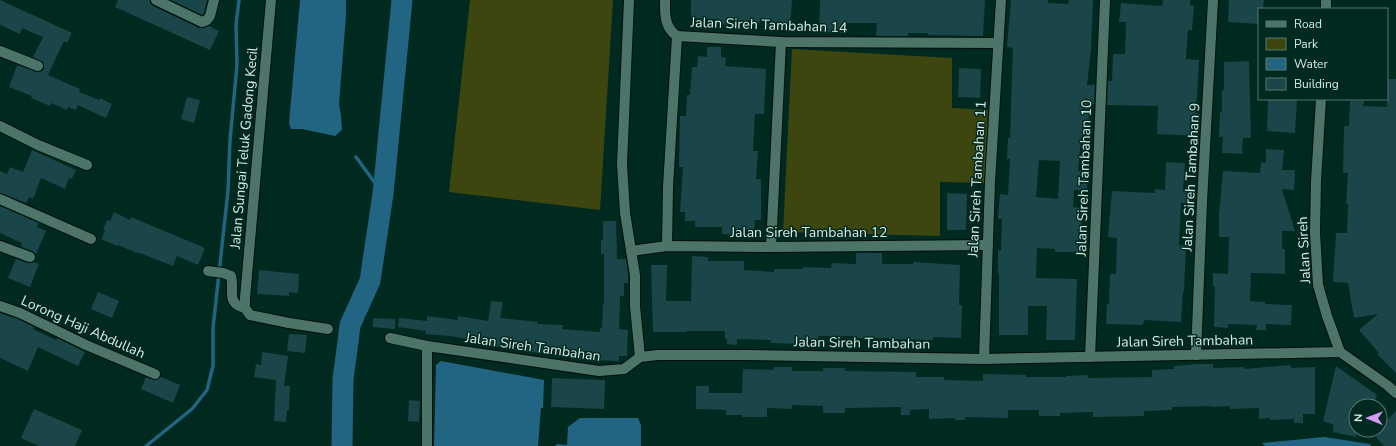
<svg xmlns="http://www.w3.org/2000/svg" width="1396" height="446" viewBox="0 0 1396 446" font-family="'Nunito Sans',sans-serif">
	<style>
		.green { fill: #3e4610 }
		.water { fill: #226582 }
		.lines { fill: none; stroke-linecap: round; stroke-linejoin: round }
		.stream { stroke: #226582; stroke-width: 3.5 }
		.river { stroke: #226582; stroke-width: 21 }
		.building { fill: #1a464a; fill-rule: evenodd }
		.minor-casing { stroke: #000f0a; stroke-width: 12 }
		.minor { stroke: #4d7468; stroke-width: 10 }
		.labels { text-anchor: middle; dominant-baseline: central; stroke-width: 3; stroke-linejoin: round; paint-order: stroke }
		.street-label { font-size: 14px; fill: #d6ebe4; stroke: #002920 }
	</style>
	<rect width="100%" height="100%" fill="#002920"/>
	<g class="green">
		<polygon points="470,0 613,0 600,210 449,192"/>
		<polygon points="792,49 952,58 952,108 988,110 985,183 940,182 940,236 783,232"/>
	</g>
	<g class="water">
		<polygon points="300,0 346,0 346,16 339,104 341,115 342,130 335,136 302,129 291,129 289,123"/>
		<polygon points="441,361 544,380 543,408 541,408 538,446 434,446 436,365"/>
		<polygon points="580,418 638,418 641,425 641,446 555,446 557,444 567,445 568,427"/>
		<polygon points="1324,437 1370,444 1371,446 1265,446 1262,443"/>
	</g>
	<g class="lines">
		<g class="stream">
			<polyline points="356,157 383,194"/>
			<polyline points="146,446 192,409 207,390 213,366 213,328 228,191 230,140 237,65 236,25 239,0"/>
		</g>
		<polyline class="river" points="342,446 343,379 348,342 350,325 370,281 383,194 402,0"/>
	</g>
	<g class="building">
		<polygon points="0,0 72,33 67,43 64,41 48,75 80,89 79,92 99,100 100,98 112,104 106,118 78,105 76,110 68,107 67,110 51,103 50,106 31,98 32,96 9,87 17,65 36,72 42,71 44,69 44,65 43,62 33,57 43,37 22,28 20,34 0,25"/>
		<polygon points="118,0 150,0 150,3 153,6 199,28 202,28 209,26 219,31 210,50 115,7"/>
		<polygon points="171,0 207,0 204,13 202,15"/>
		<polygon points="691,0 792,0 790,29 765,27 765,22 733,22 732,25 715,24 716,19 691,18"/>
		<polygon points="820,0 985,0 983,36 928,35 928,33 908,33 908,36 876,36 877,23 845,23 844,33 819,32"/>
		<path d="M 1011,0 L 1048,0 L 1048,3 L 1068,4 L 1069,0 L 1093,0 L 1091,49 L 1087,85 L 1095,85 L 1094,104 L 1090,104 L 1087,137 L 1081,137 L 1078,171 L 1088,171 L 1087,190 L 1074,190 L 1073,207 L 1082,208 L 1080,252 L 1055,252 L 1055,249 L 1037,248 L 1036,278 L 1077,279 L 1075,340 L 1046,340 L 1047,306 L 1028,306 L 1028,335 L 999,335 L 999,274 L 998,274 L 998,250 L 1001,250 L 1002,219 L 998,219 L 1000,194 L 1008,195 L 1010,159 L 1007,159 L 1008,138 L 1010,138 L 1013,48 L 1007,47 ZM 1039,160 L 1060,161 L 1058,199 L 1036,197 Z"/>
		<polygon points="1163,0 1190,0 1190,5 1194,6 1192,30 1188,30 1186,59 1199,60 1196,113 1200,114 1199,136 1157,134 1158,106 1107,105 1108,81 1112,81 1113,54 1125,54 1126,22 1119,22 1121,3 1162,6"/>
		<polygon points="1229,0 1264,0 1263,9 1259,9 1259,24 1228,22"/>
		<polygon points="707,47 721,47 721,57 726,58 725,66 766,69 764,114 755,114 753,151 758,151 756,179 761,179 761,220 755,220 754,230 740,229 740,235 722,234 722,227 695,227 695,221 685,221 685,212 680,212 683,167 679,167 680,116 686,116 687,95 690,95 692,67 697,67 698,56 707,57"/>
		<polygon points="1249,61 1251,138 1243,138 1242,154 1222,153 1223,137 1219,137 1220,112 1222,112 1222,90 1224,90 1224,62"/>
		<polygon points="959,68 981,69 980,98 958,97"/>
		<polygon points="1387,79 1396,79 1396,373 1377,354 1379,353 1359,330 1378,314 1354,318 1348,283 1333,282 1336,233 1347,233 1348,204 1346,203 1348,173 1343,173 1344,126 1349,126 1350,101 1364,101 1363,106 1387,107"/>
		<polygon points="187,97 200,100 194,123 181,119"/>
		<polygon points="1268,99 1297,99 1295,133 1267,131"/>
		<polygon points="1266,149 1284,150 1282,170 1295,170 1294,190 1282,189 1295,231 1282,231 1282,249 1285,249 1285,274 1251,273 1250,301 1265,302 1265,304 1292,305 1291,325 1266,324 1266,330 1256,330 1257,325 1228,324 1228,328 1214,327 1215,287 1213,286 1213,273 1228,274 1229,237 1219,237 1219,215 1223,171 1260,173 1261,162 1266,163"/>
		<polygon points="32,150 76,170 72,179 69,178 65,189 41,178 33,199 29,197 26,203 0,193 0,171 7,174 10,167 23,172"/>
		<polygon points="1166,162 1185,163 1183,191 1192,191 1191,203 1181,203 1179,245 1186,245 1184,292 1183,291 1181,322 1144,320 1143,325 1106,324 1107,304 1109,304 1110,274 1116,274 1117,238 1108,237 1112,191 1155,193 1155,189 1165,190"/>
		<polygon points="947,193 967,194 966,230 947,230"/>
		<polygon points="0,206 39,223 37,227 46,231 36,254 32,251 21,247 22,243 0,233"/>
		<polygon points="114,212 130,220 131,217 205,248 198,265 177,256 173,266 137,252 137,253 118,245 117,246 101,239 105,231 103,230 107,220 110,221"/>
		<polygon points="603,221 616,221 617,259 626,259 628,275 628,283 624,283 624,296 620,296 619,329 628,330 627,356 619,356 619,361 596,360 596,361 574,359 574,357 562,356 562,354 527,352 485,345 485,342 450,336 425,334 426,331 398,327 399,318 427,321 427,316 458,320 458,316 488,321 491,301 503,302 500,318 538,322 537,324 563,325 562,329 600,332 600,328 602,328 603,303 604,303 604,254 601,254 601,240 603,240"/>
		<polygon points="856,253 882,253 882,264 913,264 913,262 960,265 959,305 962,305 961,338 933,337 933,340 889,339 889,338 857,338 857,336 818,336 818,340 799,340 799,344 771,343 771,340 737,339 737,345 727,344 727,339 725,339 725,331 686,331 686,332 653,332 651,265 667,265 666,301 691,301 692,256 708,257 708,261 744,261 744,270 774,272 774,269 803,269 803,267 831,268 832,263 856,264"/>
		<polygon points="16,259 28,263 34,262 39,264 30,287 8,278"/>
		<polygon points="259,270 299,274 298,293 289,292 289,296 257,294"/>
		<polygon points="98,292 119,301 112,318 91,309"/>
		<polygon points="0,313 18,319 34,327 33,329 56,340 57,338 85,352 78,366 38,347 28,371 0,358"/>
		<polygon points="373,318 395,319 395,329 373,327"/>
		<polygon points="289,334 307,335 305,353 287,351"/>
		<polygon points="262,352 288,356 284,386 290,386 289,410 287,410 286,422 274,421 276,380 254,377 256,364 261,365"/>
		<polygon points="1198,364 1213,364 1213,368 1244,367 1244,369 1290,365 1291,368 1315,367 1315,414 1303,414 1303,423 1294,423 1294,419 1270,420 1270,418 1259,419 1259,408 1230,409 1230,406 1212,407 1212,406 1172,407 1172,410 1144,411 1144,416 1093,417 1093,412 1060,413 1060,416 1039,416 1039,410 1008,410 1008,418 965,417 965,420 955,420 955,418 929,419 929,409 910,410 910,415 901,415 901,407 845,408 845,413 823,413 823,406 792,405 792,409 767,408 767,417 742,417 742,415 726,415 726,410 696,409 696,386 709,386 709,393 742,393 743,369 774,370 774,367 792,367 792,371 823,371 823,368 845,368 845,371 916,372 916,377 944,377 944,380 983,381 983,374 1026,375 1026,377 1066,377 1066,376 1088,375 1088,378 1152,377 1152,370 1174,369 1174,366"/>
		<polygon points="1336,366 1377,395 1373,406 1356,406 1356,437 1333,432 1334,425 1323,421"/>
		<polygon points="146,377 155,380 161,377 180,385 173,403 141,389"/>
		<polygon points="552,378 605,380 604,409 551,407"/>
		<polygon points="409,400 420,401 419,422 408,421"/>
		<polygon points="34,409 82,430 75,446 39,446 21,438"/>
		<polygon points="1396,411 1396,446 1384,446 1373,434 1377,430 1380,430 1380,427"/>
	</g>
	<g class="lines">
		<defs>
			<g id="minor">
				<polyline points="156,0 202,22 207,20 210,16 214,0"/>
				<polyline points="271,0 245,298 245,308 250,315 289,323 328,329"/>
				<polyline points="629,0 622,164 625,213 635,275 635,306 640,357"/>
				<path d="M 665,0 C 665,14 664,27 677,36"/>
				<polyline points="1326,9 1326,0"/>
				<polyline points="677,36 781,42 998,43"/>
				<polyline points="0,51 38,66"/>
				<polyline points="1321,99 1316,181 1315,232 1318,285 1327,316 1340,352 1387,385 1396,393"/>
				<polyline points="0,126 38,145 87,165"/>
				<polyline points="0,199 91,239"/>
				<polyline points="0,246 30,257"/>
				<polyline points="667,246 668,187 677,36"/>
				<polyline points="771,247 781,42"/>
				<polyline points="631,251 667,246 771,247 988,245"/>
				<path d="M 208,271 L 223,273 L 231,276 C 235,291 225,303 245,308"/>
				<polyline points="0,306 20,313 86,345 155,374"/>
				<polyline points="390,338 427,346 599,371 624,369 640,357 658,355 746,355 984,359 1340,352"/>
				<polyline points="1196,355 1202,202 1213,0"/>
				<path d="M 1090,357 C 1096,238 1099,119 1105,0"/>
				<polyline points="984,359 990,182 1001,0"/>
				<polyline points="427,446 427,346"/>
			</g>
		</defs>
		<use href="#minor" class="minor-casing"/>
		<use href="#minor" class="minor"/>
	</g>
	<g class="labels">
		<g class="street-label">
			<text transform="translate(769 25) rotate(2)">Jalan Sireh Tambahan 14</text>
			<text transform="translate(244 148) rotate(-85)">Jalan Sungai Teluk Gadong Kecil</text>
			<text transform="translate(1191 177) rotate(-87)">Jalan Sireh Tambahan 9</text>
			<text transform="translate(1084 178) rotate(-88)">Jalan Sireh Tambahan 10</text>
			<text transform="translate(977 179) rotate(-87)">Jalan Sireh Tambahan 11</text>
			<text x="809" y="232">Jalan Sireh Tambahan 12</text>
			<text transform="translate(1304 250) rotate(-93)">Jalan Sireh</text>
			<text transform="translate(83 327) rotate(24)">Lorong Haji Abdullah</text>
			<text transform="translate(1185 341) rotate(-1)">Jalan Sireh Tambahan</text>
			<text transform="translate(862 343) rotate(1)">Jalan Sireh Tambahan</text>
			<text transform="translate(533 347) rotate(8)">Jalan Sireh Tambahan</text>
		</g>
	</g>
	<rect x="1258" y="8" width="130" height="92" fill="#002920" stroke="#56776e"/>
	<rect x="1266" y="21" width="20" height="6" fill="#4d7468" stroke="#56776e"/>
	<text x="1294" y="28" font-size="12" fill="#d6ebe4">Road</text>
	<rect x="1266" y="38" width="20" height="12" fill="#3e4610" stroke="#56776e"/>
	<text x="1294" y="48" font-size="12" fill="#d6ebe4">Park</text>
	<rect x="1266" y="58" width="20" height="12" fill="#226582" stroke="#56776e"/>
	<text x="1294" y="68" font-size="12" fill="#d6ebe4">Water</text>
	<rect x="1266" y="78" width="20" height="12" fill="#1a464a" stroke="#56776e"/>
	<text x="1294" y="88" font-size="12" fill="#d6ebe4">Building</text>
	<g transform="translate(1368 418) rotate(271)"><circle r="19" fill="#002920" stroke="#56776e"/>
	<path d="M0-3L7 15L0 10L-7 15Z" fill="#d99af7"/>
	<text y="-6" font-size="11" font-weight="bold" text-anchor="middle" fill="#d6ebe4">N</text>
	</g>
</svg>
